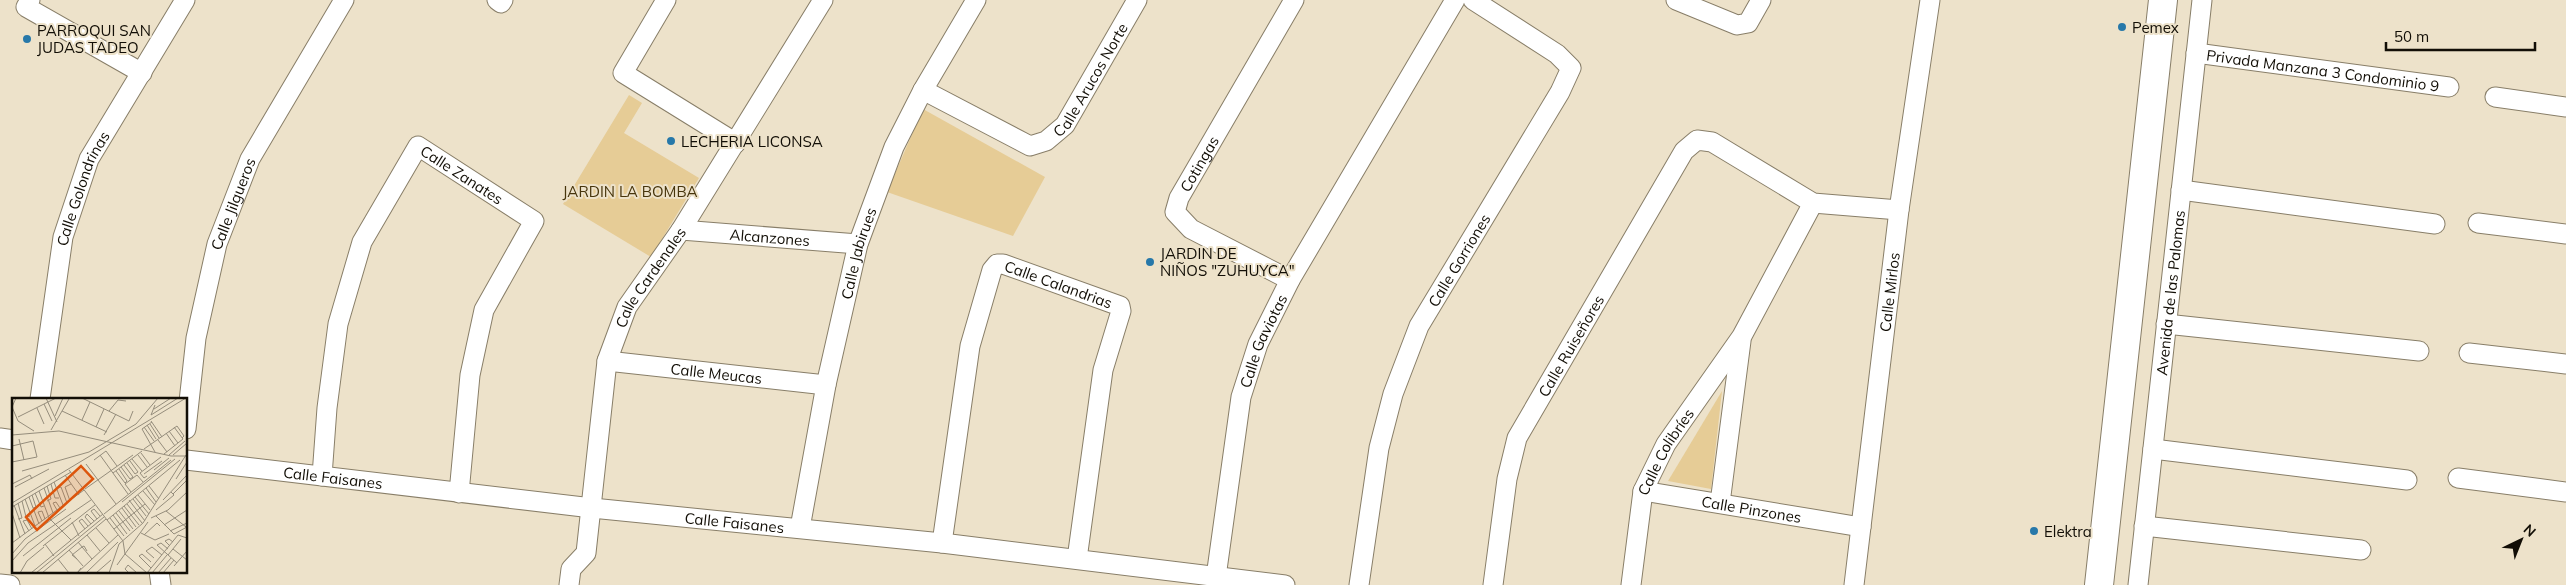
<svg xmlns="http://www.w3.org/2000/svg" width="2566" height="585" viewBox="0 0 2566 585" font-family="Mulish,sans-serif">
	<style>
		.green { fill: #e6cc96 }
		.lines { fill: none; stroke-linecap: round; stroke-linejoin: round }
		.street-casing { stroke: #887e68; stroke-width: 21 }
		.secondary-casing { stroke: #887e68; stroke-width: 30 }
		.street { stroke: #fff; stroke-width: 19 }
		.secondary { stroke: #fff; stroke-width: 28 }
		.poi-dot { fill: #2778a9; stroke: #ede2ca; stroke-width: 2 }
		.labels { text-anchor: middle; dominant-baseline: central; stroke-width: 4; stroke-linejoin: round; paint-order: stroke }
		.poi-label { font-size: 15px; fill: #120e06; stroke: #ede2ca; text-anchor: start }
		.street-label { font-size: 15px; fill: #120e06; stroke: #ede2ca }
		.park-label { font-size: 15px; fill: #47350c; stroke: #ede2ca }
		.inset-road { fill: none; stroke: #958d7c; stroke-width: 1 }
		.view { fill: #dd550c; fill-opacity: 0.15; stroke: #dd550c; stroke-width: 2.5 }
		.inset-edge { fill: none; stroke: #120e06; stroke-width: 2.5 }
	</style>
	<rect width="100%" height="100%" fill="#ede2ca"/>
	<g class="green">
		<polygon points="629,95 642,103 624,133 699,178 651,257 563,204"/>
		<polygon points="923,109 1045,177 1013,236 887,192"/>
		<polygon points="1722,391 1711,489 1668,481"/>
	</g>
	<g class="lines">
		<defs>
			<g id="street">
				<polyline points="30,0 26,7 142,73"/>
				<polyline points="497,0 501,3 503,0"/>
				<polyline points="666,0 623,73 736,143"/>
				<polyline points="1676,0 1737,25 1748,23 1761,0"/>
				<path id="s1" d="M 2196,53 L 2449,87"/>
				<path id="s2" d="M 923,90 L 1030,146 L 1046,141 L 1065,125 L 1137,0"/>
				<polyline points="2495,97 2566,107"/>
				<polyline points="2181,190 2435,224"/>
				<polyline points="2478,223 2566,234"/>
				<path id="s3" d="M 681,230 L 858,244"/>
				<path id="s4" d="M 1290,280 L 1191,229 L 1175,212 L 1179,198 L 1294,0"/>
				<polyline points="2166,324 2419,351"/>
				<polyline points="2469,353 2566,364"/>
				<path id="s5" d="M 607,361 L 826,385"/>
				<path id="s6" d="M 40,399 L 63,237 L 89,159 L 185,0"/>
				<path id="s7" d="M 186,429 L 196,338 L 217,244 L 250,159 L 344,0"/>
				<polyline points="0,438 14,440"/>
				<polyline points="2153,449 2407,480"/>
				<path id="s8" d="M 186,460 L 592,508 L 942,543 L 1285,585"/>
				<path id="s9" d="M 322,476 L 327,408 L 338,324 L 362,242 L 418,146 L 534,221 L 484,310 L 470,375 L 459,493"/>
				<polyline points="2458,478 2566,492"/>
				<path id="s10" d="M 1643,491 L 1861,527"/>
				<polyline points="1720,503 1741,341"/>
				<polyline points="2144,526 2361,550"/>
				<path id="s11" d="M 800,528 L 826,385 L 858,244 L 894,147 L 923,90 L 976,0"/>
				<path id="s12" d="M 942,543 L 970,346 L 992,270 L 997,264 L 1003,264 L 1120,306 L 1121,311 L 1103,370 L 1077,559"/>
				<polyline points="159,571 161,585"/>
				<path id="s13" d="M 1216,577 L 1241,397 L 1258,344 L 1290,280 L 1455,0"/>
				<polyline points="0,584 10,585"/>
				<path id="s14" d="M 569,585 L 571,569 L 586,553 L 607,361 L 627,307 L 681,230 L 823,0"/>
				<path id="s15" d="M 1359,585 L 1379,448 L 1393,394 L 1419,326 L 1560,92 L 1571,68 L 1557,54 L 1473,0"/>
				<path id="s16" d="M 1493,585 L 1507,479 L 1517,438 L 1684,151 L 1697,140 L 1712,142 L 1813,203 L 1899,210"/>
				<path id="s17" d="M 1631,585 L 1643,491 L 1666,444 L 1742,336 L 1813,203"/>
				<path id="s18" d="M 1854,585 L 1899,210 L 1930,0"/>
				<path id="s19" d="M 2138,585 L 2202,0"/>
			</g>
			<polyline id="secondary" points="2099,585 2163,0"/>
		</defs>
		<use href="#street" class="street-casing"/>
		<use href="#secondary" class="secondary-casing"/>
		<use href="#street" class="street"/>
		<use href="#secondary" class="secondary"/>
	</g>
	<g class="poi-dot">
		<circle cx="2122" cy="27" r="5"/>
		<circle cx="27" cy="39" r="5"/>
		<circle cx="671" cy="141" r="5"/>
		<circle cx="1150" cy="262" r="5"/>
		<circle cx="2034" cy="531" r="5"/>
	</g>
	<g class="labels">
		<g class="poi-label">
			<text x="2132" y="27">Pemex</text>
			<text x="37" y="30">PARROQUI SAN<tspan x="37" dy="17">JUDAS TADEO</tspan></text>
			<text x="681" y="141">LECHERIA LICONSA</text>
			<text x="1160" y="253">JARDIN DE<tspan x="1160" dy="17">NIÑOS "ZUHUYCA"</tspan></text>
			<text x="2044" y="531">Elektra</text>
		</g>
		<g class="street-label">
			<text stroke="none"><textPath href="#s1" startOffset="128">Privada Manzana 3 Condominio 9</textPath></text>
			<text stroke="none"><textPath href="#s2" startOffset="214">Calle Arucos Norte</textPath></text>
			<text stroke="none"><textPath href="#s4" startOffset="189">Cotingas</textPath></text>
			<text stroke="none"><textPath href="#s9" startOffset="402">Calle Zanates</textPath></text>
			<text stroke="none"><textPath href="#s6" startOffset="216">Calle Golondrinas</textPath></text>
			<text stroke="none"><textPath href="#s7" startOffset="231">Calle Jilgueros</textPath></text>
			<text stroke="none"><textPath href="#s3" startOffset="89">Alcanzones</textPath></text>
			<text stroke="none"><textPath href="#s11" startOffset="281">Calle Jabirues</textPath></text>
			<text stroke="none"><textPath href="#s15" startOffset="344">Calle Gorriones</textPath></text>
			<text stroke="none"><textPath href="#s14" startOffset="326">Calle Cardenales</textPath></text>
			<text stroke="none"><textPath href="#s12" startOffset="351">Calle Calandrias</textPath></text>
			<text stroke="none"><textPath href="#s18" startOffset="295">Calle Mirlos</textPath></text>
			<text stroke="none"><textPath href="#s19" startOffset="294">Avenida de las Palomas</textPath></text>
			<text stroke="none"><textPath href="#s13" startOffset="242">Calle Gaviotas</textPath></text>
			<text stroke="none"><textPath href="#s16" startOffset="256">Calle Ruiseñores</textPath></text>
			<text stroke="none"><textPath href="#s5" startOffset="110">Calle Meucas</textPath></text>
			<text stroke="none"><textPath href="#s17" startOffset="140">Calle Colibríes</textPath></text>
			<text stroke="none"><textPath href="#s8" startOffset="148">Calle Faisanes</textPath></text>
			<text stroke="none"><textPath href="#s10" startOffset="110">Calle Pinzones</textPath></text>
			<text stroke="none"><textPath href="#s8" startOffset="552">Calle Faisanes</textPath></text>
		</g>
		<g class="park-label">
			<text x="630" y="191">JARDIN LA BOMBA</text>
		</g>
	</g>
	<g transform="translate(12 398)">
		<rect width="175" height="175" fill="#ede2ca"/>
		<path class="inset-road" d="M 4,0 L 0,9 L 6,23 L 22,33M 34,0 L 45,24M 70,0 L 117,23 L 121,13M 32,6 L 40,23M 143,7 L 139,17 L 166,0M 25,10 L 32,26M 142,11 L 159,0M 50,13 L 95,34M 97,13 L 106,2 L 114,3M 43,18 L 51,0M 6,19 L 44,0M 70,22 L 78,4M 139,23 L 150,39M 140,24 L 130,31 L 143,54M 138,26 L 147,40M 135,27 L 144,41M 84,29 L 92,11M 132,29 L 142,43M 39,32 L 57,1M 157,33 L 166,45M 154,35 L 163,48M 0,37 L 47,33 L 159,58 L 175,58M 92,37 L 104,16M 7,41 L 12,62M 146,42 L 155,54M 0,48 L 21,43 L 25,59 L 0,64M 132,51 L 165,28 L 172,38 L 170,40M 129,55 L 138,67M 152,56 L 171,41 L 162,29M 88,57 L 116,96M 126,57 L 135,69M 157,57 L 173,43M 161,57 L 175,45M 120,61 L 130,73M 82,62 L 94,53 L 105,68M 115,65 L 123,76 L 126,74 L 118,63M 74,66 L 104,106M 109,69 L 118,81 L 121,79 L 112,67M 57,72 L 111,143 L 113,156 L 135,175M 142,72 L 157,60M 10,73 L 77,54 L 124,26 L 146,0M 104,73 L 113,85 L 115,83 L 107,71M 101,75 L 130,53M 132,76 L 150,63M 53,77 L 67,97M 135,78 L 132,80 L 128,75 L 149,59M 164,81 L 175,64M 42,84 L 51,107M 0,86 L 18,77 L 20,81M 39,86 L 43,100 L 47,100M 137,88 L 147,101M 3,89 L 37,71M 32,90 L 41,115M 45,90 L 49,89 L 55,105M 134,90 L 144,104M 73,91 L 121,57M 27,93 L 37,120M 131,93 L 143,107M 119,94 L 113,86 L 125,77 L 131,84M 23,95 L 29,109 L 32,108M 161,96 L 175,82M 20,97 L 24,109 L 21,110M 126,97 L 138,112M 17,99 L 27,126M 123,99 L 137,116M 13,101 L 23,128M 121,101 L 134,118M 117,102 L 133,123M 151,102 L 175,77M 10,103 L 14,119 L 18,118M 35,103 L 39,101 L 35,88M 58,103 L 53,89 L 59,86M 110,104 L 163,61M 0,105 L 174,0M 6,105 L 10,120 L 6,121M 115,106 L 130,125M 2,107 L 13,136M 112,108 L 127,127M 0,109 L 59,74M 110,110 L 124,129M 45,112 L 41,105 L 44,104 L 48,110M 144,112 L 162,97 L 159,94M 107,113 L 121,131M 154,113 L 174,129M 0,115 L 8,140M 104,115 L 118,133M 92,116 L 159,62M 101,117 L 115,136M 144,118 L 162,136 L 175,129M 98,120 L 112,138M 139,120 L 156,112 L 175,94M 38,121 L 59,142M 85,121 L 79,113 L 82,111 L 88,118M 95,122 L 168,62M 30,123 L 26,114 L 30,113 L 33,121M 60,124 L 67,138M 79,126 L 73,119 L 75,116 L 82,123M 152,127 L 175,112M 84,130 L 97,145M 73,131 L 67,123 L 70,121 L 76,128M 102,131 L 133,106M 17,133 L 11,123 L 15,122 L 20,131M 158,133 L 175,125M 129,135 L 143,142 L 157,136M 75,137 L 88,153M 132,137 L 145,125 L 148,128M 66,144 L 80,161M 0,145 L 72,92M 33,146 L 42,158M 31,148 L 83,107M 158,148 L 153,143 L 157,141 L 161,144M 156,151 L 149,145 L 145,147 L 165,165M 161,151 L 175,162M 57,152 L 71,168M 0,156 L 13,141 L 54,111M 156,157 L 169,141M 11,158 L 59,120M 142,160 L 134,153 L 140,149 L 150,157M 46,161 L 57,175M 65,161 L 60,157 L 70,149 L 72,148 L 75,153M 0,163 L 16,145 L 79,102M 139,164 L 130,156 L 127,158 L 139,170M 105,167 L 136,124M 162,168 L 175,153M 69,170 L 65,175 L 106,137M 8,175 L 15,163 L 32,149M 19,175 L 91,116M 24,175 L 92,119M 30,175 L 94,121M 74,175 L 106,144M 84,175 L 99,162M 97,175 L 107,146 L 131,125 L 174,57M 117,175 L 113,171 L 116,167 L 125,175M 135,175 L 166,137 L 175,140M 140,175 L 155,157M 146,175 L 159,160M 151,175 L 162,162"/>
		<path class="view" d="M 69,68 L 81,81 L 25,132 L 14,119 Z"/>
		<rect width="175" height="175" class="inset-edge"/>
	</g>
	<g transform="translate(2521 540) rotate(43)" stroke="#ede2ca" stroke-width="4" paint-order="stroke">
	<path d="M0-4L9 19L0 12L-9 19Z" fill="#120e06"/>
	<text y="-8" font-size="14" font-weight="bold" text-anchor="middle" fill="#120e06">N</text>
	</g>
	<path d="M2386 42v8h149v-8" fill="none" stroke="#120e06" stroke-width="2.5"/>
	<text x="2394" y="42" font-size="15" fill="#120e06" stroke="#ede2ca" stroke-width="4" paint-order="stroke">50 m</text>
</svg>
